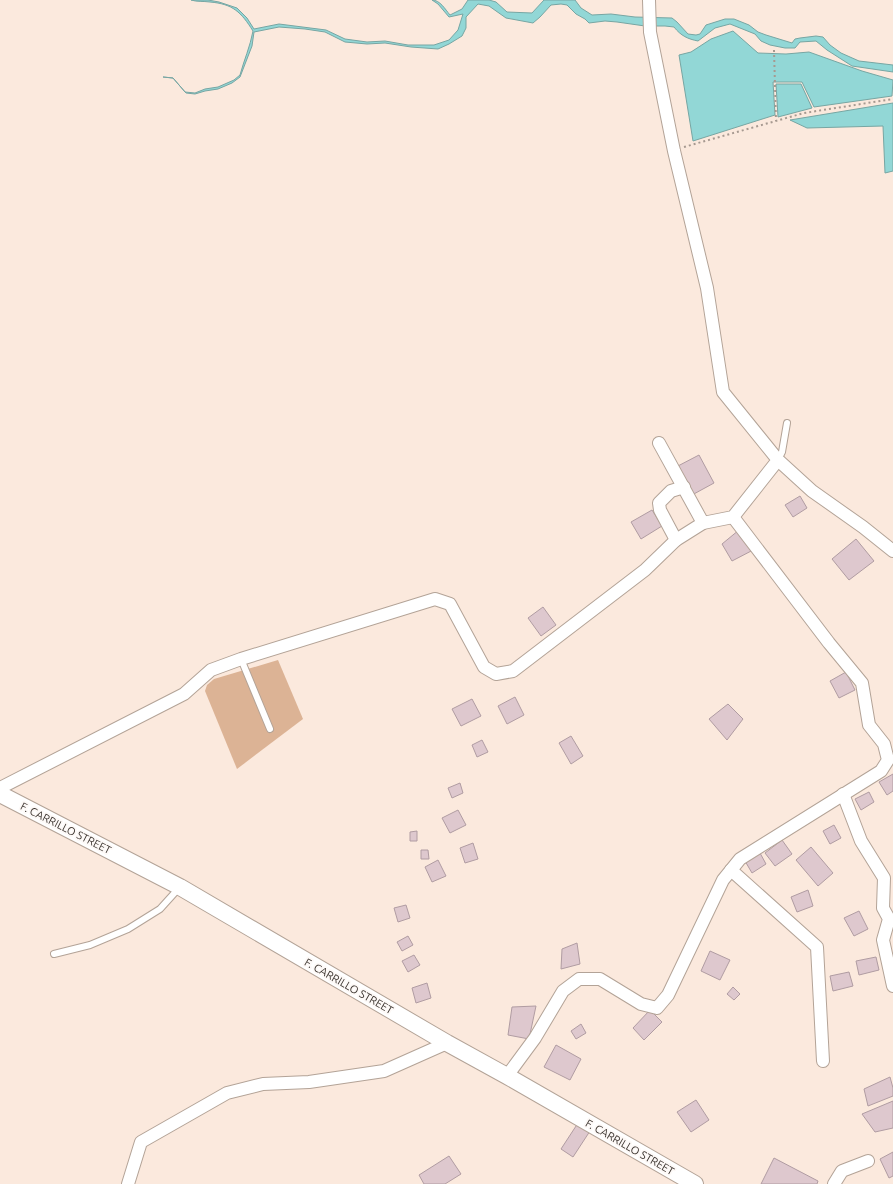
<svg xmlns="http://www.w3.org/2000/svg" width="893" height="1184" viewBox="0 0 893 1184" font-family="Ubuntu,sans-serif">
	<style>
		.green { fill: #dcb395 }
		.water { fill: #92d7d6; stroke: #77a6a3 }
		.building { fill: #dec8ce; stroke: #b09ca2 }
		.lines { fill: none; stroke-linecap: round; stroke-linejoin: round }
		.lane-casing { stroke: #b3a397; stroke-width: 8 }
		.street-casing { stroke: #b3a397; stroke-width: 14 }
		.secondary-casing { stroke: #b3a397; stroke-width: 18 }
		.path { stroke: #a69990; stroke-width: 2; stroke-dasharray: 2 3; stroke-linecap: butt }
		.lane { stroke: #fff; stroke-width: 6 }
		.street { stroke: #fff; stroke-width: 12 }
		.secondary { stroke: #fff; stroke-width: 16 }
		.labels { text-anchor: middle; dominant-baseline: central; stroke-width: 3.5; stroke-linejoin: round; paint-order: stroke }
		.street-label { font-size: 11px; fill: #39322d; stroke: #fdf9f7 }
	</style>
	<rect width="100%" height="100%" fill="#fbe9dd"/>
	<polygon class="green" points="278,660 303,719 237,769 205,691 207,685 214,679"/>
	<g class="water">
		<path d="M 191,0 L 208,0 L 219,2 L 237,8 L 247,18 L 254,29 L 279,24 L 326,30 L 345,39 L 367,42 L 385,41 L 408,45 L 434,45 L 449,40 L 458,30 L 463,14 L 449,17 L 438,4 L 432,0 C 440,0 445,9 450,15 L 462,9 L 468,0 L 489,0 L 496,2 L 507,12 L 532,13 L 544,0 L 575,0 L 581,8 L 592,15 L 611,14 L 635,17 L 672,18 L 677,22 L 688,34 L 696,35 L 700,34 L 706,25 L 725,19 L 734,19 L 749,25 L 758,32 L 766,35 L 792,43 L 795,39 L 800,38 L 816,36 L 823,37 L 830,45 L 841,53 L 859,61 L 893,65 L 893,72 L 852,66 L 827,50 L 816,41 L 800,42 L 795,48 L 785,48 L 770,45 L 761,41 L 755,34 L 730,24 L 715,28 L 698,41 C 688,39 681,36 674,27 L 665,26 L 645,26 L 617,22 L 605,21 L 589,23 L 585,19 L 576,14 L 567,5 L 561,4 L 551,5 L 540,17 L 533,23 L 506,18 L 489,6 L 478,4 L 466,17 L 466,28 L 462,36 L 449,44 L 438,49 L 411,47 L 385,43 L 367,44 L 345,42 L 325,32 L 305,29 L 279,27 L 254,32 L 252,46 L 240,77 L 232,83 L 218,89 L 205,91 L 195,94 L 186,93 L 173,78 L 163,77 L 173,78 L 185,92 L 195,93 L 205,89 L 218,87 L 234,80 L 240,75 C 244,60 250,47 253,31 C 241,12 233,4 210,2 C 203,1 197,2 191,0 Z"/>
		<polygon points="733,31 758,53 786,54 809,52 862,71 893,80 892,96 814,107 802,82 773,82 775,115 693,141 679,55 691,52 711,39"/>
		<polygon points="776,84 801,84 812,108 778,117"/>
		<polygon points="893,103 893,171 885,173 883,126 807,128 790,120"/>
	</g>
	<g class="building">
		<polygon points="699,455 714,483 692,495 676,467"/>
		<polygon points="800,496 807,508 793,517 785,505"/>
		<polygon points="652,510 662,526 641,539 631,522"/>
		<polygon points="739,530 755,549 732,561 722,544"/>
		<polygon points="856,539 874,561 849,580 832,559"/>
		<polygon points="543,607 556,625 541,636 528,618"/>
		<polygon points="846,672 855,690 839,698 830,681"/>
		<polygon points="515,697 524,715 507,724 498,706"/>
		<polygon points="472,699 481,716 461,726 452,709"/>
		<polygon points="728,704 743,719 727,740 709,719"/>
		<polygon points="571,736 583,756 571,764 559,743"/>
		<polygon points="482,740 488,752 477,757 472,745"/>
		<polygon points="893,774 893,791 887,795 879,782"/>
		<polygon points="460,783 463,793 452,798 448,788"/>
		<polygon points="869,792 874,802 861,810 855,799"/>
		<polygon points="458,810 466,825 450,833 442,818"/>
		<polygon points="834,825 841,838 830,844 823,831"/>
		<polygon points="417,831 417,841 410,841 410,832"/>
		<polygon points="782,840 792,854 775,866 765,853"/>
		<polygon points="473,843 478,859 465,863 460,848"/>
		<polygon points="811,847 833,873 818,886 796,860"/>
		<polygon points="421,850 428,850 429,859 421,859"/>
		<polygon points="760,853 766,864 752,873 745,861"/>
		<polygon points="438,860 446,876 432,882 425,867"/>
		<polygon points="808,890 813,906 797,912 791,897"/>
		<polygon points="406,905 410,918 398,922 394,908"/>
		<polygon points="859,911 868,929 854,936 844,918"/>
		<polygon points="408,936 413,945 402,951 397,942"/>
		<polygon points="577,943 580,964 561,969 562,949"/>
		<polygon points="710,951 730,960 720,980 701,971"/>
		<polygon points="414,955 420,965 408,972 402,961"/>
		<polygon points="876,957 879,970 859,975 856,961"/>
		<polygon points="849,972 853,986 833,991 830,976"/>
		<polygon points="427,983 431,998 416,1003 412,988"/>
		<polygon points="733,987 740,994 734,1000 727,994"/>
		<polygon points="536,1006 529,1039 508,1035 512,1007"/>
		<polygon points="650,1010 662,1022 644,1040 633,1028"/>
		<polygon points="581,1024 586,1033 576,1039 571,1031"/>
		<polygon points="556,1045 581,1059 570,1080 544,1067"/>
		<polygon points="890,1077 893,1088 893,1096 868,1106 864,1089"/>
		<polygon points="696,1100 709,1120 691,1132 677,1112"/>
		<polygon points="893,1101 893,1128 875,1132 862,1114"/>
		<polygon points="578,1123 590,1131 573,1157 561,1149"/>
		<polygon points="893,1152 893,1176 889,1178 880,1159"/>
		<polygon points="449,1156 461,1174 445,1184 424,1184 419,1175"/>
		<polygon points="774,1158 818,1181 817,1184 761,1184"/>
	</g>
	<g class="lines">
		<defs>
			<g id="lane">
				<polyline points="778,460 782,452 787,423"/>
				<polyline points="241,659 270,729"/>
				<polyline points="54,954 90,945 128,929 160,909 179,888"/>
			</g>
			<g id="street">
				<polyline points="659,443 703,523"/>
				<polyline points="778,460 812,491 863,527 893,551"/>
				<polyline points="676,540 660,510 659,503 671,491 684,487"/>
				<polyline points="0,788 184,694 211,670 241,659 435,599 450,604 484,667 496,674 513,671 645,570 676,540 703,523 733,517 778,460 723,392 707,288 674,151 650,32 649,0"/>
				<polyline points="843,794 861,841 884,878 883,908 889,919 883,940 893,986"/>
				<polyline points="731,870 817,947 823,1061"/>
				<polyline points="507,1076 535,1038 563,991 579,979 600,979 641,1004 657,1008 668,995 723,880 740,859 881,771 888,760 884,744 869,725 862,683 829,643 733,517"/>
				<polyline points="128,1184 141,1142 227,1093 263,1084 309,1082 384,1071 447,1043"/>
				<polyline points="834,1184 842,1171 868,1161"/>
			</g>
			<polyline id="secondary" points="0,794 180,887 447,1043 507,1076 695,1184"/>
		</defs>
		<use href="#lane" class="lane-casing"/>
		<use href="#street" class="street-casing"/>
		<use href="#secondary" class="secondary-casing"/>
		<g class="path">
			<polyline points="774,50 776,121"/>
			<polyline points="684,147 804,113 893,99"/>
		</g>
		<use href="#lane" class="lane"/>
		<use href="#street" class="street"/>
		<use href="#secondary" class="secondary"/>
	</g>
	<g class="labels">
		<g class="street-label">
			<text transform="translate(66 828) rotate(27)">F. CARRILLO STREET</text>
			<text transform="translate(349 986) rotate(30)">F. CARRILLO STREET</text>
			<text transform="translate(630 1147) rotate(30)">F. CARRILLO STREET</text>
		</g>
	</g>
</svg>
